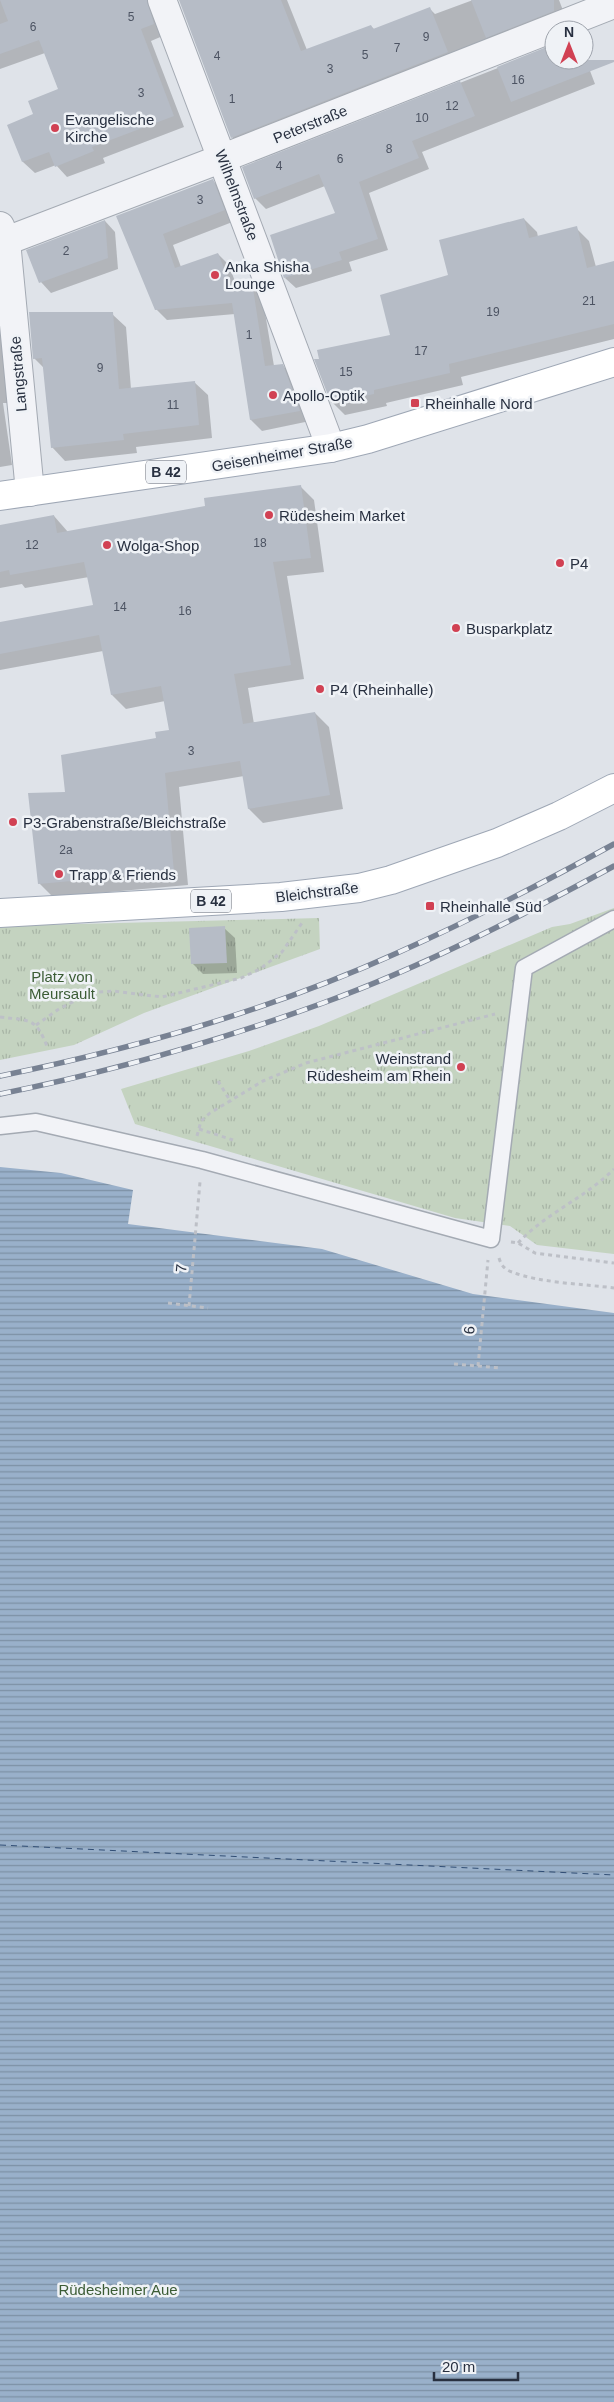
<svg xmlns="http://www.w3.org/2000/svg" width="614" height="2402" viewBox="0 0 614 2402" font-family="Helvetica,sans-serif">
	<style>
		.park { fill: url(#park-tufts) }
		.water { fill: url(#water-rules) }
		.shadow { fill: #0003 }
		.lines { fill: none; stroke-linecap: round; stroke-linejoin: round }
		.ferry { stroke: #314e75; stroke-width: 1; stroke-dasharray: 6 5; stroke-linecap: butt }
		.building { fill: #b6bcc6 }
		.service-casing { stroke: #a4aab3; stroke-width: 19 }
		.minor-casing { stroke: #a4aab3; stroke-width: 30 }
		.primary-casing { stroke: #9ea7b5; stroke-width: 30 }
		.path { stroke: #bdc0c7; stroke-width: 3; stroke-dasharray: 4 4; stroke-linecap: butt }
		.service { stroke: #f2f3f7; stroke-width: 16 }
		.minor { stroke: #f2f3f7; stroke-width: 28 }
		.primary { stroke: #fff; stroke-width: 28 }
		.rail-casing { stroke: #788293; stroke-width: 5.5 }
		.rail { stroke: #eff2f6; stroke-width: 4; stroke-dasharray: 11; stroke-linecap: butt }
		.poi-dot { fill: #d14153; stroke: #eff2f6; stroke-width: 2 }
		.labels { text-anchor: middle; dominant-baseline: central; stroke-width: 5; stroke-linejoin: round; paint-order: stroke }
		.number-label { font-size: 12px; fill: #4c5362 }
		.shield { fill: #eff2f6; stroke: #646a77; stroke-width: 1 }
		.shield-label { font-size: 14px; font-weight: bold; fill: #283040 }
		.poi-label { font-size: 15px; fill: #283040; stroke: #eff2f6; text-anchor: start }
		.street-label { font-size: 15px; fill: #283040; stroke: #eff2f6 }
		.park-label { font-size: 15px; fill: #3b5c35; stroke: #eff2f6 }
	</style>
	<defs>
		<pattern id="park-tufts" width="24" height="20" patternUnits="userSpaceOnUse" patternTransform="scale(1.25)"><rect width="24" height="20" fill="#c4d3c0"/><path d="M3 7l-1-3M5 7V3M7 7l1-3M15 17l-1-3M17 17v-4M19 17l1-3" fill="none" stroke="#a8b5a6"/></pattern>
		<pattern id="water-rules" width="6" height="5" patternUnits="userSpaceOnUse" patternTransform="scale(1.25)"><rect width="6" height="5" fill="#99b0ca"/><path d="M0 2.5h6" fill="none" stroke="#7d90a5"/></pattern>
	</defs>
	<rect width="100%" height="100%" fill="#dfe3e9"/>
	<g class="park">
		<polygon points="614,908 614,1254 537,1245 510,1226 455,1218 135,1124 121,1089 249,1051 319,1026 552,927 570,924"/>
		<polygon points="319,918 320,949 144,1013 74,1045 0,1060 0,926"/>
	</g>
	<polygon class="water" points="0,1167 61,1173 133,1190 128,1224 322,1249 473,1294 614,1313 614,2402 0,2402"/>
	<g class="shadow">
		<polygon points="0,0 163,0 165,35 151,41 184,127 103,158 105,163 67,177 56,165 35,173 23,162 9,125 35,115 59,90 45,53 0,69"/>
		<polygon points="180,0 287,0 307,50 371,26 375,30 430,9 435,14 473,0 559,0 567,21 243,149 232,137"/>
		<polygon points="554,46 554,60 584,60 584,55 595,84 422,152 429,169 369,193 388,250 349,262 352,271 296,288 285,278 337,214 325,186 266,209 255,198 243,168"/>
		<polygon points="212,180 223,191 235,221 173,245 181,267 218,254 229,265 237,287 251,284 262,295 274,366 282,365 293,376 310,421 262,431 251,420 235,314 167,320 156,309 117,217"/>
		<polygon points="524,219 537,232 538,237 576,228 589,241 596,267 614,262 614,339 461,377 463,385 386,403 387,406 345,415 332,402 392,336 449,276"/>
		<polygon points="105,221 115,232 118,269 51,293 41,282"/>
		<polygon points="112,314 126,327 131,389 194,382 208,395 212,438 136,447 137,453 65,461 52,447 45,369 34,358"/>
		<polygon points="0,317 14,403 3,403 12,465 0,467"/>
		<polygon points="300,486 314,500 324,572 287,576 304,679 248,688 254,724 315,713 329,727 343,809 263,823 249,809 244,776 179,787 188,885 53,897 39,883 67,793 170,731 165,701 126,709 112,695 103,651 0,670 0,623 94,606 89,577 25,588 22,584 0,588 0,526 54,516 68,532 207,507"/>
		<polygon points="224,928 235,938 237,973 203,974 192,963"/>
	</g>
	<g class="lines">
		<polyline class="ferry" points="0,1845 614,1875"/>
	</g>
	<g class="building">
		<polygon points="0,0 147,0 154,24 141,29 174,116 92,147 94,151 55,167 49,152 22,162 7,125 33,114 28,101 58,89 39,40 0,54 0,24 8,21"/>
		<polygon points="179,0 281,0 301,51 371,25 373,29 430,7 448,52 231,138"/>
		<polygon points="471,0 554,0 554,11 486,38"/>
		<polygon points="554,44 554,60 614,60 614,62 511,102 497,67"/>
		<polygon points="460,81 475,116 412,141 419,158 359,182 378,239 339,252 342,260 284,278 270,235 335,213 319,174 254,199 242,167"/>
		<polygon points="213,179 225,210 163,234 175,268 218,253 231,286 252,282 265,366 283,364 300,411 250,420 232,303 155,310 116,216"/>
		<polygon points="524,218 529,238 577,226 587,268 614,261 614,324 449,364 450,373 374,390 374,394 331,403 314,359 319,359 317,350 390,335 380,295 448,275 439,240"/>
		<polygon points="105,220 108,258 39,283 26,250"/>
		<polygon points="29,312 113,312 119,389 195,381 199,425 123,434 124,440 51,448 42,358 33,359"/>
		<polygon points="301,485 311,558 273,562 291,665 234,674 243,724 315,712 330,795 248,809 240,761 165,773 174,872 38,884 28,793 65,792 61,755 156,738 155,732 169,730 161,686 111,695 99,635 0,654 0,622 93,605 84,562 10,575 9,570 0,572 0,525 54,515 57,533 205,506 204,498"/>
		<polygon points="225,926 227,963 191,964 189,928"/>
	</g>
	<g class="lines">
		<defs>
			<polyline id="service" points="0,1126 36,1122 202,1160 491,1239 524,968 614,919"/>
			<g id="minor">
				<polyline points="162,0 331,448"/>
				<polyline points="0,226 6,241 30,492"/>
				<polyline points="6,241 223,158 614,4"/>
			</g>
			<g id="primary">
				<polyline points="0,496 331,448 368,439 614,362"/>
				<polyline points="0,913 281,897 359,888 391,880 497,843 559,816 614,788"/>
			</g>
		</defs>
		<use href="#service" class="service-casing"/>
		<use href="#minor" class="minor-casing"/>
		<use href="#primary" class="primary-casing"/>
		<g class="path">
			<path d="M 0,1017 C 31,1021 36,1017 48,1049"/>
			<polyline points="36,1025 59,1009 86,995 98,992 113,991 162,997 241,978 260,969 282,952 302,923"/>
			<polyline points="218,1081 231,1102"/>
			<polyline points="199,1129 233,1140"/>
			<polyline points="197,1136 201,1121 210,1113 263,1081 306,1063 495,1014"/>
			<polyline points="511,1242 518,1243 535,1253 614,1263"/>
			<path d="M 518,1243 C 546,1213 585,1198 614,1169"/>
			<path d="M 499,1258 C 501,1265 505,1270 512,1272 C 540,1283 584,1284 614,1288"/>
			<polyline points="168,1303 208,1308"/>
			<polyline points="189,1306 200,1182"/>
			<polyline points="454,1364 501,1368"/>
			<polyline points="478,1366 488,1260"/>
		</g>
		<use href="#service" class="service"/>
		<use href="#minor" class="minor"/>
		<use href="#primary" class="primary"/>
		<defs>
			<g id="rail">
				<path d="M 0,1076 C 133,1049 273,1009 397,953 C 471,920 543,883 614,844"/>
				<path d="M 0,1094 C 110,1072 218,1041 323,1003 C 424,966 520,917 614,866"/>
			</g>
		</defs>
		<use href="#rail" class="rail-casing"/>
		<use href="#rail" class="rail"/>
	</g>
	<g class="poi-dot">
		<circle cx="55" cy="128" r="5"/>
		<circle cx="215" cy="275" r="5"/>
		<circle cx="273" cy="395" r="5"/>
		<rect x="410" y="398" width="10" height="10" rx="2.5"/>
		<circle cx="269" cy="515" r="5"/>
		<circle cx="107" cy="545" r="5"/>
		<circle cx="560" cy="563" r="5"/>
		<circle cx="456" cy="628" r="5"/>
		<circle cx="320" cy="689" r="5"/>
		<circle cx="13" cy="822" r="5"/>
		<circle cx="59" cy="874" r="5"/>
		<rect x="425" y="901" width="10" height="10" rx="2.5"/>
		<circle cx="461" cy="1067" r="5"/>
	</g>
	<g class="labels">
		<g class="number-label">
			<text x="131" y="17">5</text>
			<text x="33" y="27">6</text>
			<text x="426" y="37">9</text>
			<text x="397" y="48">7</text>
			<text x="365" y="55">5</text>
			<text x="217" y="56">4</text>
			<text x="330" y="69">3</text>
			<text x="518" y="80">16</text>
			<text x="141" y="93">3</text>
			<text x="232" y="99">1</text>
			<text x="452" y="106">12</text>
			<text x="422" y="118">10</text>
			<text x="389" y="149">8</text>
			<text x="340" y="159">6</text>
			<text x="279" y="166">4</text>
			<text x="200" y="200">3</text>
			<text x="66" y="251">2</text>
			<text x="589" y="301">21</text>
			<text x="493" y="312">19</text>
			<text x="249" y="335">1</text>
			<text x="421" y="351">17</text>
			<text x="100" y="368">9</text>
			<text x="346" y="372">15</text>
			<text x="173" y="405">11</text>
			<text x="260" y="543">18</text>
			<text x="32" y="545">12</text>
			<text x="120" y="607">14</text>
			<text x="185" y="611">16</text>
			<text x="191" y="751">3</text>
			<text x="66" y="850">2a</text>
		</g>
		<g class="shield">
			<rect x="146" y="460.5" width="40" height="23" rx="4"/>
			<rect x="191" y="889.5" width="40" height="23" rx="4"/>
		</g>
		<g class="shield-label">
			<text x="166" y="472">B 42</text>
			<text x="211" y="901">B 42</text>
		</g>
		<g class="poi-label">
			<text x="65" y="119">Evangelische<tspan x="65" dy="17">Kirche</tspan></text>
			<text x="225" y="266">Anka Shisha<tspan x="225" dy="17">Lounge</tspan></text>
			<text x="283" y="395">Apollo-Optik</text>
			<text x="425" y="403">Rheinhalle Nord</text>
			<text x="279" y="515">Rüdesheim Market</text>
			<text x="117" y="545">Wolga-Shop</text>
			<text x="570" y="563">P4</text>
			<text x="466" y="628">Busparkplatz</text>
			<text x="330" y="689">P4 (Rheinhalle)</text>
			<text x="23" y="822">P3-Grabenstraße/Bleichstraße</text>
			<text x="69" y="874">Trapp &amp; Friends</text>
			<text x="440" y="906">Rheinhalle Süd</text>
			<text x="451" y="1058" text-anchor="end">Weinstrand<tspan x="451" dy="17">Rüdesheim am Rhein</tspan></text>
		</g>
		<g class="street-label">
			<text transform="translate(310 124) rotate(-22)">Peterstraße</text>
			<text transform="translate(237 195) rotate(69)">Wilhelmstraße</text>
			<text transform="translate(18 374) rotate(-95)">Langstraße</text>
			<text transform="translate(282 454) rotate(-10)">Geisenheimer Straße</text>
			<text transform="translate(317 892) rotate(-7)">Bleichstraße</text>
			<text transform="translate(181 1268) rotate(-85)">7</text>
			<text transform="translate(469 1330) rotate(-85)">6</text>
		</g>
		<g class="park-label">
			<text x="62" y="976">Platz von<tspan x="62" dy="17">Meursault</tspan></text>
			<text x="118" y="2289">Rüdesheimer Aue</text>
		</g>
	</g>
	<g transform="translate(569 45)"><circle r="24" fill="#eff2f6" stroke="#9fa4ad"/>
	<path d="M0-4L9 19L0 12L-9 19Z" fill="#d14153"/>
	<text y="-8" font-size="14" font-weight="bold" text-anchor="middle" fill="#283040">N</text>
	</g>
	<path d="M434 2372v8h84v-8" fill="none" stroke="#283040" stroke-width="2.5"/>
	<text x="442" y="2372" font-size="15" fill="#283040" stroke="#eff2f6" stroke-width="4" paint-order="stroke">20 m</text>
</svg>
